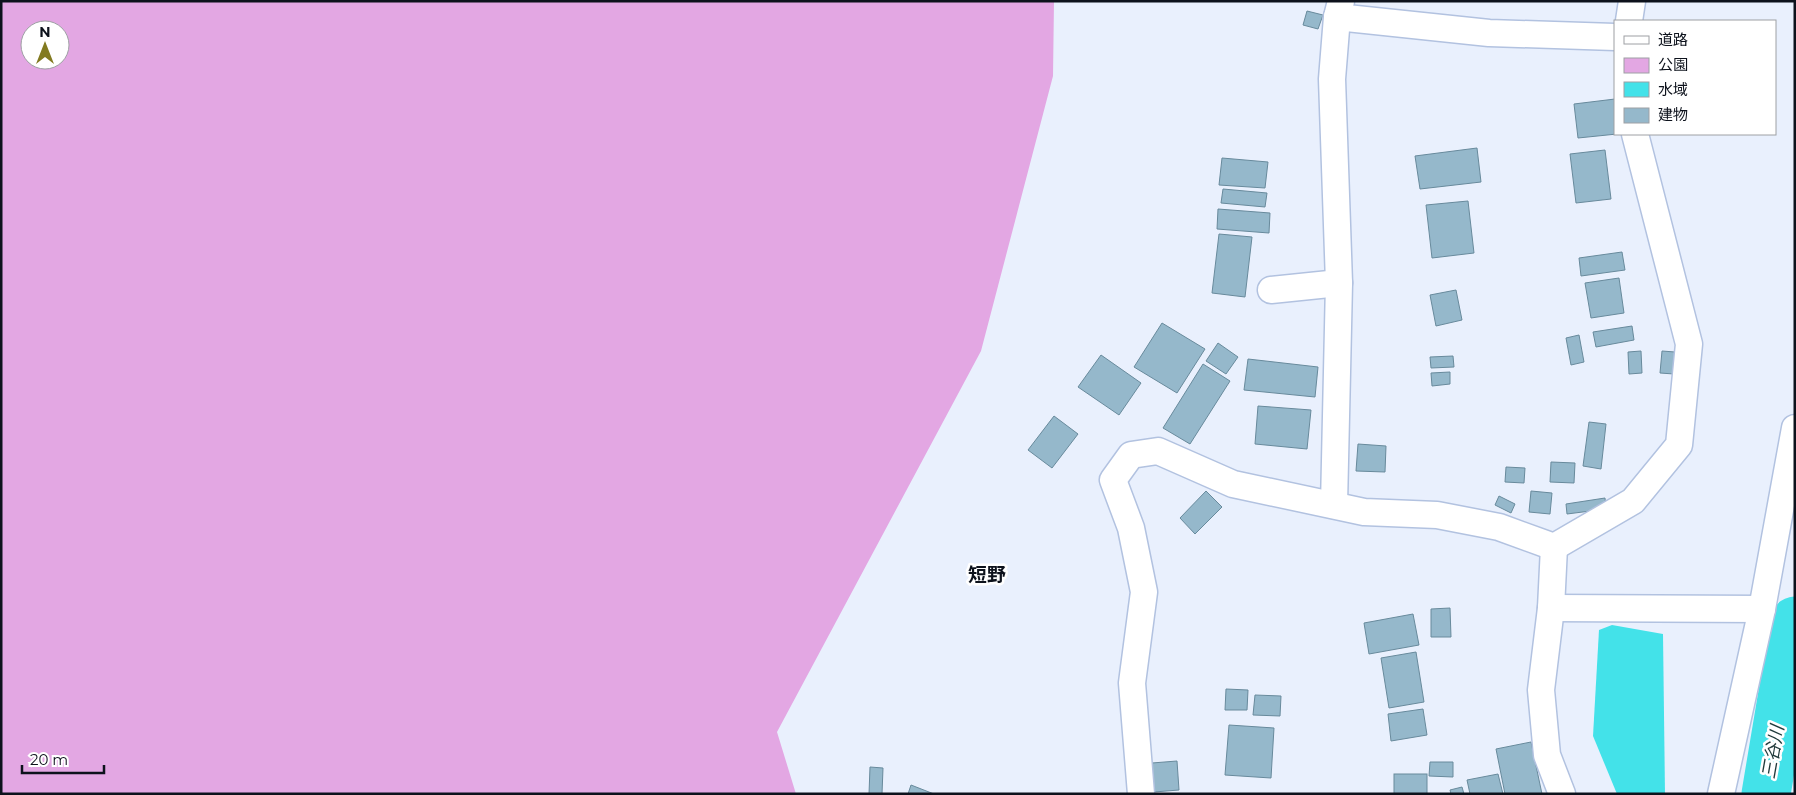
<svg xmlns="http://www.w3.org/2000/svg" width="1796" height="795" viewBox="0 0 1796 795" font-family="Montserrat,'Noto Sans JP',sans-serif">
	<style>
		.green { fill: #e3a7e3; fill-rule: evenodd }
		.water { fill: #43e2e9 }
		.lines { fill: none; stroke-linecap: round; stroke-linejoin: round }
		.river { stroke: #43e2e9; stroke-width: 49 }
		.building { fill: #95b8cb; stroke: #688a9c }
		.minor-casing { stroke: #b2c2e0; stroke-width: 29 }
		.minor { stroke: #fff; stroke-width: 26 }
		.labels { text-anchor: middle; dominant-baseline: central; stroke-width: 5; stroke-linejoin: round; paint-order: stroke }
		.water-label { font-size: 18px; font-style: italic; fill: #1f393a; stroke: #fff }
		.quarter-label { font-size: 19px; font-weight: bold; fill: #0d121c; stroke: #fff }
	</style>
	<rect width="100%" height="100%" fill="#e9f0fd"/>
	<path class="green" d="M 1,1 L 1054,1 L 1053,76 L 981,351 L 777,732 L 796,794 L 1,794 ZM 30,30 L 60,30 L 60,60 L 30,60 Z"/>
	<polygon class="water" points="1612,625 1663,634 1665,794 1617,794 1593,736 1599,630"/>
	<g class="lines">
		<polyline class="river" points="1766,794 1795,621"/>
	</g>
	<g class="building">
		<polygon points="1307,11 1323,15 1318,29 1303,25"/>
		<polygon points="1615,99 1615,134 1617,134 1578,138 1574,104"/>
		<polygon points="1477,148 1481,182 1420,189 1415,156"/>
		<polygon points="1605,150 1611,199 1576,203 1570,154"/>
		<polygon points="1222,158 1268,162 1265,188 1219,185"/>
		<polygon points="1223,189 1267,193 1265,207 1221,203"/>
		<polygon points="1468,201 1474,253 1432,258 1426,205"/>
		<polygon points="1218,209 1270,213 1269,233 1217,229"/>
		<polygon points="1219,234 1252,237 1245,297 1212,293"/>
		<polygon points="1622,252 1625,270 1581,276 1579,258"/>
		<polygon points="1619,278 1624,313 1591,318 1585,283"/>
		<polygon points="1456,290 1462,320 1436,326 1430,295"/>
		<polygon points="1162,323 1205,349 1177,393 1134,367"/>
		<polygon points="1632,326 1634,340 1596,347 1593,332"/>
		<polygon points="1579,335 1584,362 1571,365 1566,338"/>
		<polygon points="1218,343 1238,357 1226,374 1206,361"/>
		<polygon points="1641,351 1642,373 1629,374 1628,352"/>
		<polygon points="1662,351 1675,352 1674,374 1660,373"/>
		<polygon points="1101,355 1141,383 1119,415 1078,387"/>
		<polygon points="1453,356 1454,367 1431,368 1430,357"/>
		<polygon points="1248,359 1318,367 1315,397 1244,390"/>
		<polygon points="1203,364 1230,381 1190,444 1163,428"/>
		<polygon points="1450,372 1450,384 1432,386 1431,373"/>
		<polygon points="1258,406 1311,410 1307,449 1255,444"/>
		<polygon points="1054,416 1078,434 1052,468 1028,450"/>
		<polygon points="1589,422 1606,424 1601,469 1583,466"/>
		<polygon points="1358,444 1386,446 1385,472 1356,471"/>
		<polygon points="1551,462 1575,463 1574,483 1550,482"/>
		<polygon points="1506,467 1525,468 1524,483 1505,482"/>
		<polygon points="1206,491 1222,507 1195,534 1180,518"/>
		<polygon points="1531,491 1552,493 1550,514 1529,512"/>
		<polygon points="1499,496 1515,504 1511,513 1495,505"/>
		<polygon points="1605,498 1606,509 1567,514 1566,504"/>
		<polygon points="1450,608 1451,637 1431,637 1431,609"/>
		<polygon points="1413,614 1419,645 1369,654 1364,623"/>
		<polygon points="1416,652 1424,702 1389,708 1381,658"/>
		<polygon points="1226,689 1248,690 1247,710 1225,710"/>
		<polygon points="1255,695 1281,696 1280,716 1253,715"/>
		<polygon points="1423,709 1427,735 1391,741 1388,714"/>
		<polygon points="1229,725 1274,728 1271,778 1225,775"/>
		<polygon points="1531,742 1542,794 1505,794 1496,749"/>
		<polygon points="1177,761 1179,790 1154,792 1152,763"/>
		<polygon points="1430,762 1453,762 1453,777 1429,776"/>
		<polygon points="870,767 883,768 882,794 869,794"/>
		<rect x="1394" y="774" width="33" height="20"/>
		<polygon points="1498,774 1503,794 1470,794 1467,780"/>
		<polygon points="911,785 934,794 908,794"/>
		<polygon points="1462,787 1464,794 1451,794 1450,790"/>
	</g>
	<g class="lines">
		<defs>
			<g id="minor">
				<polyline points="1341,1 1337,17 1489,33 1615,37"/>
				<polyline points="1629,21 1632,1"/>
				<polyline points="1271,290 1339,283"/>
				<polyline points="1334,505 1339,283 1332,79 1337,17"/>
				<polyline points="1554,547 1551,608 1541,690 1547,755 1562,794"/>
				<polyline points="1551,608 1762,609"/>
				<polyline points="1141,794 1132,683 1144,592 1131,528 1113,480 1131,455 1158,451 1233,484 1364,512 1437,515 1499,527 1554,547 1633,501 1679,445 1689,344 1635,134"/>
				<polyline points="1721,794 1762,609 1795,428"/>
			</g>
		</defs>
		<use href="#minor" class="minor-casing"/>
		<use href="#minor" class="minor"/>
	</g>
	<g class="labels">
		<g class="water-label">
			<text transform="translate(1773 752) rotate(-80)">三谷川</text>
		</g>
		<g class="quarter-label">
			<text x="987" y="574">短野</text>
		</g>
	</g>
	<rect width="1796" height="795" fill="none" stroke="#0d121c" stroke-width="5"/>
	<rect x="1614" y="20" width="162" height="115" fill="#ffffff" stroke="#9ea0a4"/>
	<rect x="1624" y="36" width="25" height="8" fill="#ffffff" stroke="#9ea0a4"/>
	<text x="1658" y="45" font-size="15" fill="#0d121c">道路</text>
	<rect x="1624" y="58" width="25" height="15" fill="#e3a7e3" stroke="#9ea0a4"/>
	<text x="1658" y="70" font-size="15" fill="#0d121c">公園</text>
	<rect x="1624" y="82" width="25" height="15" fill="#43e2e9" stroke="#9ea0a4"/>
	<text x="1658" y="95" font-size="15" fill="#0d121c">水域</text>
	<rect x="1624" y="108" width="25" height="15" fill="#95b8cb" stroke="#9ea0a4"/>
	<text x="1658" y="120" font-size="15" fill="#0d121c">建物</text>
	<g transform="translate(45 45)"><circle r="24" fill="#ffffff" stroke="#9ea0a4"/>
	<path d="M0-4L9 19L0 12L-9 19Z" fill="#827a20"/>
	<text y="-8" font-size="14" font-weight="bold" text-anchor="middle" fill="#0d121c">N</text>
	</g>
	<path d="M22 765v8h82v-8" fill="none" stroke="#0d121c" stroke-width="2.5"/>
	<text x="30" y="765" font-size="15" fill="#0d121c" stroke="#ffffff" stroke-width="4" paint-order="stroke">20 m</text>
</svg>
